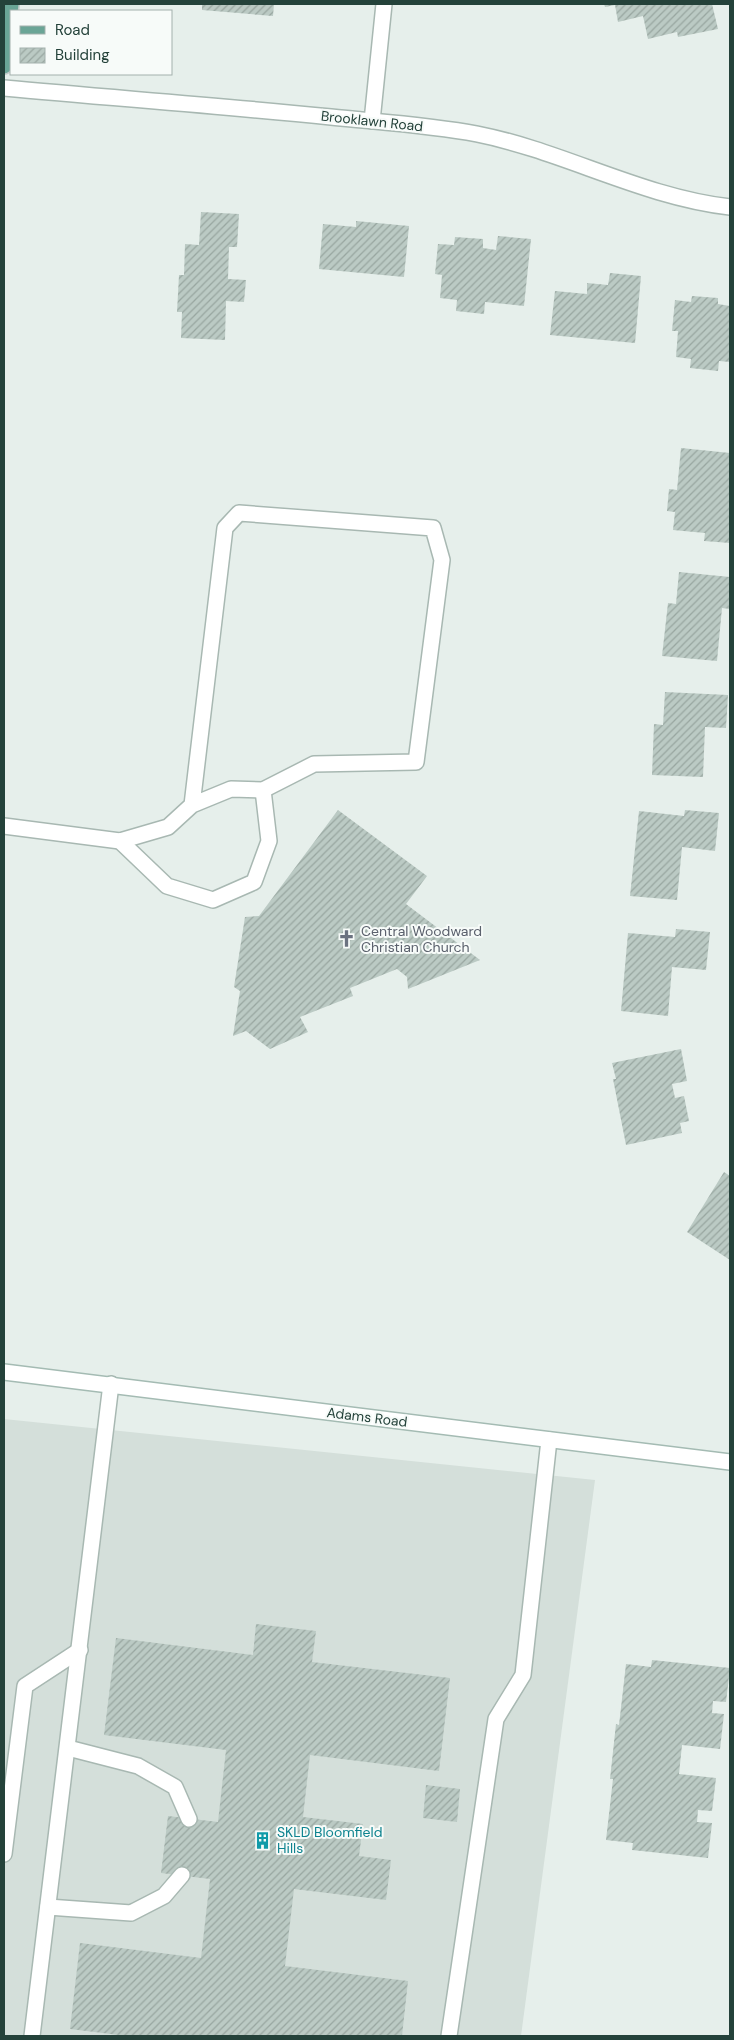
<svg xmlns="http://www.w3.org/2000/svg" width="734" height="2040" viewBox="0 0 734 2040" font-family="'DM Sans',sans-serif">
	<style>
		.built { fill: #d4dfda }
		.building { fill: url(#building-hatch) }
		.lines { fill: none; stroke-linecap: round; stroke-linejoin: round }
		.lane-casing { stroke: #a8b8b2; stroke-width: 18 }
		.street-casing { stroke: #a8b8b2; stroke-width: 18 }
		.secondary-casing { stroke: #a4bbb3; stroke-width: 18 }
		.primary-casing { stroke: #c2cac8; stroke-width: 18 }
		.lane { stroke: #fff; stroke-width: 15 }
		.street { stroke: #fff; stroke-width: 15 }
		.secondary { stroke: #fff; stroke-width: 15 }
		.primary { stroke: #6aa596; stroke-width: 15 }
		.labels { text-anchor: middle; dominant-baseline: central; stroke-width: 4; stroke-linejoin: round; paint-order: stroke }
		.street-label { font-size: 14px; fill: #24423a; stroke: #f7fbf9 }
		.worship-label { font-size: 14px; fill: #5b616d; stroke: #f7fbf9; text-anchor: start }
		.culture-label { font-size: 14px; fill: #0d838f; stroke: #f7fbf9; text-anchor: start }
	</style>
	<defs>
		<pattern id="building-hatch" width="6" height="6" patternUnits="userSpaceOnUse" patternTransform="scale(1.25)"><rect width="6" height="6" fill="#bbcac4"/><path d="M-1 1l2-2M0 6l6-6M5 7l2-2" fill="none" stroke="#98a6a0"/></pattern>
	</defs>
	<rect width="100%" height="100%" fill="#e6efeb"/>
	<polygon class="built" points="4,1419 595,1480 521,2036 4,2036"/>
	<g class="building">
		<polygon points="202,4 274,4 273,16 202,10"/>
		<polygon points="604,4 712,4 718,29 678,37 677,32 648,39 643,16 618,22 615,5 605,7"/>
		<polygon points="201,212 239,214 237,247 229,247 228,279 246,280 244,302 226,301 225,340 181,338 182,312 177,312 179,275 184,275 185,244 199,245"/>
		<polygon points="356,221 409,226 404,277 319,269 323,224 356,227"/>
		<polygon points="498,236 531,239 524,306 485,302 484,314 456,311 457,300 440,298 442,275 435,274 438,244 454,245 455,237 483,239 483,248 496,250"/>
		<polygon points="610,273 641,276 635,343 550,335 555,291 587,294 587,283 608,285"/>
		<polygon points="692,296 718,298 718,304 730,306 730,362 719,361 718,371 690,368 691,359 676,357 678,331 672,331 675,300 691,302"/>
		<polygon points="681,448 730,453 730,543 704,541 705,533 673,530 675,512 667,511 669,489 677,490"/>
		<polygon points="679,572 730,577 730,609 722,608 717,661 662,656 668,603 676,604"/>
		<polygon points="665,692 728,695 726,728 705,727 703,777 652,775 654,724 663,725"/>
		<polygon points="338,810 427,876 406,904 480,960 408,989 407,977 397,969 350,988 353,996 300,1017 308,1032 270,1049 246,1031 233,1036 240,991 234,987 245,917 259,916"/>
		<polygon points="685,810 719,813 715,851 682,847 677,900 630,896 639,811 684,816"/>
		<polygon points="676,929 710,932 706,970 672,967 668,1016 621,1011 628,933 675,937"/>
		<polygon points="681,1049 687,1081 672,1084 675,1098 684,1096 689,1121 680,1123 682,1133 626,1145 613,1079 616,1079 612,1063"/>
		<polygon points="724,1172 730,1176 730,1260 687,1232"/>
		<polygon points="256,1624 316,1631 312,1662 450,1678 439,1771 310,1755 303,1817 363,1824 359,1856 391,1860 386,1900 294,1889 285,1966 408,1981 402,2036 127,2036 70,2029 80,1943 201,1958 210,1879 161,1873 168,1816 218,1822 226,1750 104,1735 116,1638 253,1655"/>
		<polygon points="652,1660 730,1668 726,1702 713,1701 712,1713 724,1714 720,1749 682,1745 679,1774 716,1778 712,1811 698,1810 697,1822 712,1823 708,1858 632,1850 633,1843 606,1840 613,1779 610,1779 616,1724 619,1725 626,1664 651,1667"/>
		<polygon points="426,1785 460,1789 457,1822 423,1818"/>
	</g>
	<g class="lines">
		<defs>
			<g id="lane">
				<polyline points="4,826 120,841 168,827 192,805 231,789 263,790 314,764 416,762 442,560 433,528 239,513 225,528 192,805"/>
				<polyline points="120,841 167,886 213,900 254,882 269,841 263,790"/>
				<polyline points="68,1748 138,1766 175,1787 189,1819"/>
				<polyline points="4,1854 25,1686 80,1650"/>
				<polyline points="48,1907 131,1913 164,1896 182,1875"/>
				<polyline points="32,2036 111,1384"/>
				<polyline points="449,2036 496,1719 523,1675 549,1440"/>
			</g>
			<g id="street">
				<path d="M 4,88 C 113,98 222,106 331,117 C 379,122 429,125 477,134 C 563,151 642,197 730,207"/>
				<polyline points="372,121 384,4"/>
			</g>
			<polyline id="secondary" points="4,1372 730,1462"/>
			<polyline id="primary" points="4,66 11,4"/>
		</defs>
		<use href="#lane" class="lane-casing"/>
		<use href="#street" class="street-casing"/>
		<use href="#secondary" class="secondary-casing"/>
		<use href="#primary" class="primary-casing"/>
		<use href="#lane" class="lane"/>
		<use href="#street" class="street"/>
		<use href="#secondary" class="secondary"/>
		<use href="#primary" class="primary"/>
	</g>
	<defs>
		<symbol id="church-bare" viewBox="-9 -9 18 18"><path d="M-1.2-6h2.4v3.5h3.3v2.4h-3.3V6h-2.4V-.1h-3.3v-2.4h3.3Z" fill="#6b7280" stroke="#f7fbf9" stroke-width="2.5" paint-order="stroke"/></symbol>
		<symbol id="building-bare" viewBox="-9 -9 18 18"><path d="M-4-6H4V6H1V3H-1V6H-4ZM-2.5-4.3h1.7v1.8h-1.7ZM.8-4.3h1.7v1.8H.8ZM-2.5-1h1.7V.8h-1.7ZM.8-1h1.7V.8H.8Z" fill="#0f9aa8" stroke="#f7fbf9" stroke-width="2.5" paint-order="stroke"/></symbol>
	</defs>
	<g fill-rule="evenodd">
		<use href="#church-bare" x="334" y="926" width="25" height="25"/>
		<use href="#building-bare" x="250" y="1828" width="25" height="25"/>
	</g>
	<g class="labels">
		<g class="street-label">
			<text transform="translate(372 121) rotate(6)">Brooklawn Road</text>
			<text transform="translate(367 1417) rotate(7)">Adams Road</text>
		</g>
		<g class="worship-label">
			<text x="361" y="931">Central Woodward<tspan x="361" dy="16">Christian Church</tspan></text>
		</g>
		<g class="culture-label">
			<text x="277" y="1832">SKLD Bloomfield<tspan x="277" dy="16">Hills</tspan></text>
		</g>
	</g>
	<rect width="734" height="2040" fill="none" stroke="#24423a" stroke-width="10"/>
	<rect x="10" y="10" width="162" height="65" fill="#f7fbf9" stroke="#a3b1ad"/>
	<rect x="20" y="26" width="25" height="8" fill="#6aa596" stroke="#a3b1ad"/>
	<text x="55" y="35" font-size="15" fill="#24423a">Road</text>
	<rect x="20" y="48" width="25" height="15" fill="url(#building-hatch)" stroke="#a3b1ad"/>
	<text x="55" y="60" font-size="15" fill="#24423a">Building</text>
</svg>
